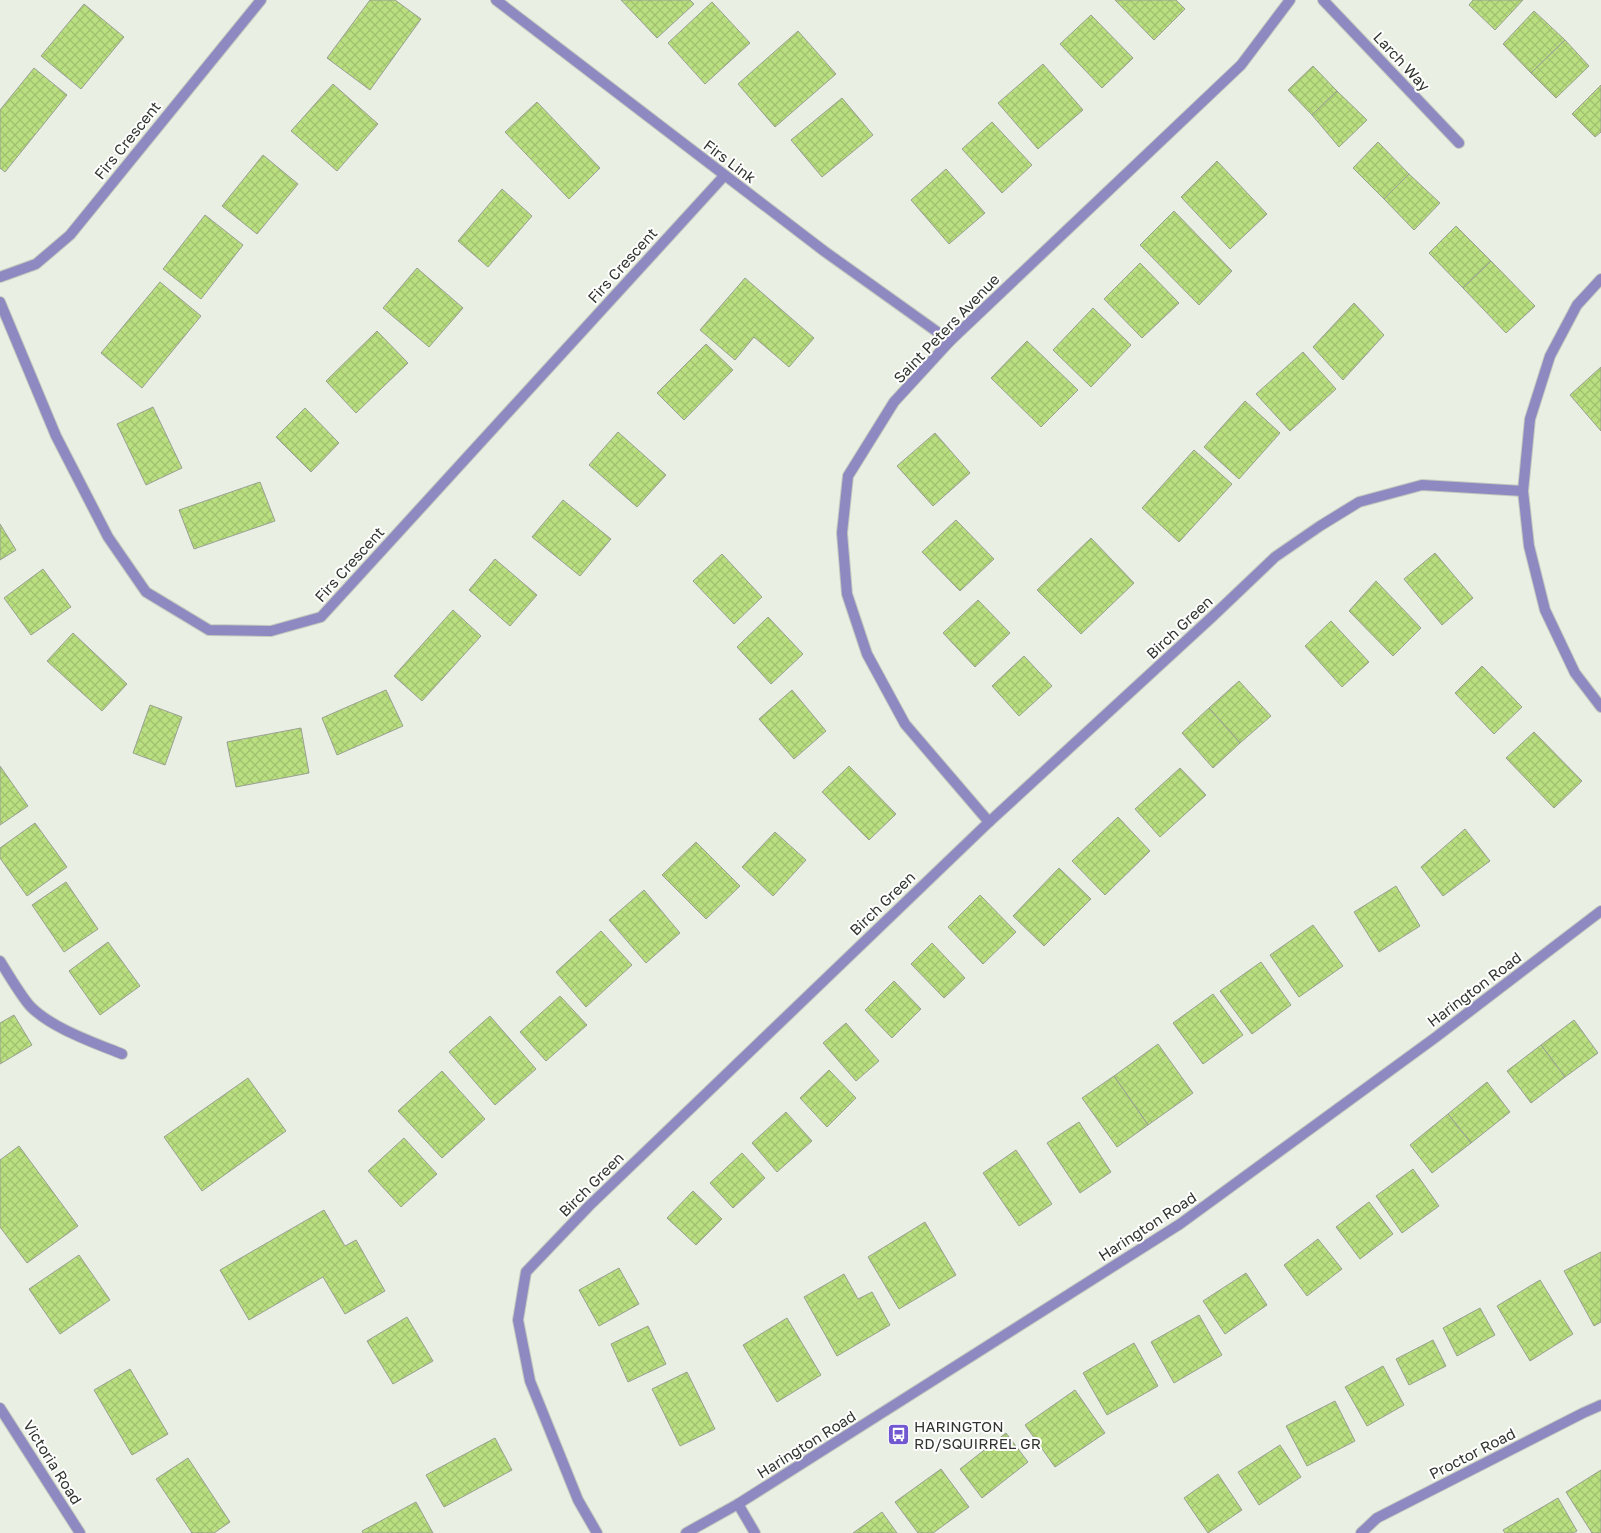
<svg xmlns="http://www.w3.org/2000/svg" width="1601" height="1533" viewBox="0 0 1601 1533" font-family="'Golos Text',sans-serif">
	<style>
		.building { fill: url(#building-cross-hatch); stroke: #9aa093 }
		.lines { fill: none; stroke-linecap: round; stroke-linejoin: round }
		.service-casing { stroke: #c4cabe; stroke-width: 12 }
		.minor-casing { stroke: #c4cabe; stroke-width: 12 }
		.tertiary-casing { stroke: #c4cabe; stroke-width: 12 }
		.service { stroke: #8f89c2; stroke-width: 10 }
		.minor { stroke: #8f89c2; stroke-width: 10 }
		.tertiary { stroke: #8f89c2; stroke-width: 10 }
		.labels { text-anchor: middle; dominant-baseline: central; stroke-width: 4; stroke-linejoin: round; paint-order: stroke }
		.street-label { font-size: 15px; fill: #31342f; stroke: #fff }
		.poi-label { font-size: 15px; fill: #31342f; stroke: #fff; text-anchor: start }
	</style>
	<defs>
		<pattern id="building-cross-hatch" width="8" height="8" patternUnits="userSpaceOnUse" patternTransform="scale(1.25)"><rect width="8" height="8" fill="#b9df80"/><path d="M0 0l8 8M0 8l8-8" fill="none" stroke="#a0c06f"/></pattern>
	</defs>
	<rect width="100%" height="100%" fill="#e9efe2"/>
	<g class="building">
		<polygon points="370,0 395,0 421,19 370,90 327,58"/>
		<polygon points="621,0 690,0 694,4 657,38"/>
		<polygon points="1115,0 1176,0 1185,9 1154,40"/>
		<polygon points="1473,0 1523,0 1495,30 1469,5"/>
		<polygon points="712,2 750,43 705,84 668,43"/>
		<polygon points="84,4 124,37 81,89 41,56"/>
		<polygon points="1534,11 1565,40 1531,73 1503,44"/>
		<polygon points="1091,15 1133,58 1102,88 1060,44"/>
		<polygon points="798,31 836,74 775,127 738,84"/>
		<polygon points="1565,40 1589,66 1556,98 1531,73"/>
		<polygon points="1043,64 1083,110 1038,149 998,103"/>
		<polygon points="1313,66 1337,91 1312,115 1288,90"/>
		<polygon points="34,68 67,95 5,172 0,168 0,110"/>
		<polygon points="333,84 378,124 337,171 291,131"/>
		<polygon points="1601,85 1601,132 1595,137 1572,114"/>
		<polygon points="1337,91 1367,120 1339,147 1312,115"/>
		<polygon points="842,98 873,135 822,177 791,140"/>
		<polygon points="537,102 600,168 569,199 505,132"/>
		<polygon points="992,122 1032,165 1002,193 962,149"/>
		<polygon points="1378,142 1409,174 1384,199 1353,168"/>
		<polygon points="263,155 298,184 257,234 222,206"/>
		<polygon points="1217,161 1267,214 1230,249 1181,197"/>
		<polygon points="946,169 985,213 949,244 911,200"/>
		<polygon points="1409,174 1440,203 1414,230 1384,199"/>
		<polygon points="502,189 532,216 488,267 458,241"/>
		<polygon points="1174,211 1232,271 1199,305 1140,245"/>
		<polygon points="205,215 243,245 201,299 163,269"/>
		<polygon points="1456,226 1491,261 1463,288 1429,253"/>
		<polygon points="1491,261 1535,306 1506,333 1463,288"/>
		<polygon points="1140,263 1179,303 1142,338 1104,299"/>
		<polygon points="417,268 463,308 429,347 383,308"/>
		<polygon points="745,278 814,338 789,367 754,337 735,360 700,330"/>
		<polygon points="160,282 201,316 142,388 101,353"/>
		<polygon points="1354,303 1384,335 1343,380 1313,347"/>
		<polygon points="1093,308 1131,345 1091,387 1053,350"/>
		<polygon points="377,331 408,363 356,413 326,381"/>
		<polygon points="1027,341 1078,390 1041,427 991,378"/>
		<polygon points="706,344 733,370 684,420 657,393"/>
		<polygon points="1303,352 1336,389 1290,431 1256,394"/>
		<polygon points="1601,367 1601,431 1570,395"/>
		<polygon points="1245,401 1280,433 1239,479 1204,447"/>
		<polygon points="153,407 182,468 146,485 117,424"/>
		<polygon points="305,408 339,443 311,472 276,437"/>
		<polygon points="618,432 666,475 637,507 589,465"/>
		<polygon points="935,433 970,473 933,506 897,466"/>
		<polygon points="1194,450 1232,484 1179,542 1142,508"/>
		<polygon points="260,482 275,521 194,549 179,510"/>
		<polygon points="563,500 611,539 580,576 532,537"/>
		<polygon points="956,520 994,559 960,591 922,552"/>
		<polygon points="0,524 16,550 0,560"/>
		<polygon points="1091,538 1134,583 1081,634 1037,590"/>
		<polygon points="1435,553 1473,598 1442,625 1404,579"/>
		<polygon points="722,554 762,597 734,624 693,581"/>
		<polygon points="495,559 537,595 510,626 469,590"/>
		<polygon points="43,569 71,607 31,635 4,598"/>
		<polygon points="1376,581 1421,628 1393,656 1349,611"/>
		<polygon points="978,600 1010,633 975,667 943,633"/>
		<polygon points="453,610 481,636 422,701 394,676"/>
		<polygon points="768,617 803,654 771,684 737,647"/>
		<polygon points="1331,621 1369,662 1342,687 1305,646"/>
		<polygon points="73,633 127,684 102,711 47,661"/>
		<polygon points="1024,656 1052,686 1019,716 992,686"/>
		<polygon points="1482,666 1522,707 1494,734 1455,693"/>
		<polygon points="1239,681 1271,716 1240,743 1209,708"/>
		<polygon points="386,690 403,726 337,755 322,718"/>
		<polygon points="792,690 826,731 794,759 759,719"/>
		<polygon points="150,705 182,717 165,765 133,753"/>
		<polygon points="1209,708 1240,743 1213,768 1182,733"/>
		<polygon points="301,728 309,773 236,787 227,742"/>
		<polygon points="1534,732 1582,781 1554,808 1506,758"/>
		<polygon points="0,766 28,806 0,825"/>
		<polygon points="849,766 896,814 869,840 822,792"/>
		<polygon points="1180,768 1206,795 1160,837 1135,809"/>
		<polygon points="1118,817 1150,851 1105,895 1072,861"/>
		<polygon points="35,823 67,867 27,896 0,858 0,848"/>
		<polygon points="1465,829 1490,861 1443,896 1421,867"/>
		<polygon points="775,832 806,860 773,896 742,867"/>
		<polygon points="696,842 740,886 706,919 662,875"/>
		<polygon points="1059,868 1091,899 1044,946 1013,916"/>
		<polygon points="66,882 98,929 64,952 32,905"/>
		<polygon points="1396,886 1420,926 1379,952 1354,912"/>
		<polygon points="644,890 680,933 646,963 609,920"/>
		<polygon points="980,895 1016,932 983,964 948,927"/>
		<polygon points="1313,925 1343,966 1299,997 1270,955"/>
		<polygon points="601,931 632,965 586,1007 556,972"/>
		<polygon points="108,942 140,986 100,1015 69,971"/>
		<polygon points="932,943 965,978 944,998 911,964"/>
		<polygon points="1261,962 1291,1005 1252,1034 1220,991"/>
		<polygon points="894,981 921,1009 892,1038 865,1010"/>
		<polygon points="1213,994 1243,1035 1203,1064 1173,1023"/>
		<polygon points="560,996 587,1025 546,1061 520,1032"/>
		<polygon points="14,1015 32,1045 0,1064 0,1023"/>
		<polygon points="490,1016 536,1069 495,1105 449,1052"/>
		<polygon points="1574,1020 1598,1053 1565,1077 1541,1045"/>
		<polygon points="846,1023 879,1061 856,1081 823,1043"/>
		<polygon points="1158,1044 1193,1093 1148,1125 1114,1076"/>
		<polygon points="1541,1045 1565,1077 1531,1103 1507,1071"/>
		<polygon points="829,1070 856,1098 827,1127 800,1098"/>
		<polygon points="442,1071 485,1119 442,1158 398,1111"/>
		<polygon points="1114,1076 1148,1125 1117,1147 1082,1098"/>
		<polygon points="248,1078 286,1131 202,1191 164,1137"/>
		<polygon points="1487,1082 1510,1112 1471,1143 1448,1114"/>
		<polygon points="786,1112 812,1141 777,1172 752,1143"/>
		<polygon points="1448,1114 1471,1143 1432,1173 1410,1145"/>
		<polygon points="1079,1122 1111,1172 1080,1193 1047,1143"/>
		<polygon points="404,1138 437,1174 401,1207 368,1171"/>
		<polygon points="19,1146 78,1226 27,1263 0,1227 0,1160"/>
		<polygon points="1016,1150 1052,1204 1019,1226 983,1173"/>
		<polygon points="742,1153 765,1178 733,1208 710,1183"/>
		<polygon points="1413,1169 1439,1206 1402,1233 1376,1196"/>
		<polygon points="693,1191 722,1219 696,1245 667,1218"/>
		<polygon points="1369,1202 1393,1234 1360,1259 1336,1227"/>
		<polygon points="324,1210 345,1246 356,1240 385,1291 345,1314 323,1277 249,1320 220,1270"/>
		<polygon points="925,1222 956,1275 899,1309 868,1257"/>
		<polygon points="1318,1239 1342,1269 1307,1296 1284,1265"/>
		<polygon points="1601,1252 1601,1322 1594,1326 1564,1271"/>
		<polygon points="79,1255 110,1300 60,1334 29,1289"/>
		<polygon points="619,1268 639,1304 599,1326 579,1290"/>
		<polygon points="1246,1273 1267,1305 1225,1334 1203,1301"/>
		<polygon points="844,1274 858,1299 872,1292 890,1325 837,1356 804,1297"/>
		<polygon points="1540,1280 1573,1334 1530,1361 1497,1306"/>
		<polygon points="1480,1308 1495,1335 1457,1356 1443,1328"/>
		<polygon points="1199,1315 1222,1355 1174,1383 1151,1342"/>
		<polygon points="407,1317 433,1361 393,1384 367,1341"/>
		<polygon points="787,1318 821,1375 777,1402 743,1345"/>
		<polygon points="648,1326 666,1364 628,1382 611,1344"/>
		<polygon points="1433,1340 1446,1366 1409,1385 1396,1359"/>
		<polygon points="1134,1343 1158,1386 1107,1415 1083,1373"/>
		<polygon points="1383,1366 1404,1405 1367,1426 1345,1387"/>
		<polygon points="130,1369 168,1434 132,1455 94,1390"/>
		<polygon points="687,1372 715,1429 680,1446 652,1389"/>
		<polygon points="1075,1390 1105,1433 1055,1467 1025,1425"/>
		<polygon points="1335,1401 1355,1441 1307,1466 1286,1426"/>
		<polygon points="1006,1433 1028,1462 982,1498 960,1469"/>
		<polygon points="495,1438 512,1470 444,1507 426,1475"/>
		<polygon points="1280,1445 1301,1477 1259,1505 1238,1472"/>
		<polygon points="188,1458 230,1522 214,1533 192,1533 156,1479"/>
		<polygon points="941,1469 969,1507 933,1533 918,1533 895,1502"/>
		<polygon points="1601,1470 1601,1533 1592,1533 1566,1492"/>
		<polygon points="1218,1474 1242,1510 1208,1533 1184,1498"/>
		<polygon points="1558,1498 1577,1531 1573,1533 1505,1533 1503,1530"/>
		<polygon points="416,1502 433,1533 363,1533 362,1531"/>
		<polygon points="882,1512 897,1533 853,1533"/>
	</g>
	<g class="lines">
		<defs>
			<path id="service" d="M 0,961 C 8,974 21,996 30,1006 C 51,1028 95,1043 122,1054"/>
			<g id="minor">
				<polyline points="496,0 824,251 950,341"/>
				<polyline points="1323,0 1459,143"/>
				<polyline points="0,277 36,264 70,235 261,0"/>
				<polyline points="1601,279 1577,305 1550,356 1530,419 1523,491 1529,546 1545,610 1575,673 1601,707"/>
				<polyline points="0,302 56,436 108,537 146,592 209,630 271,631 321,617 724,176"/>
				<polyline points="989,822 905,724 867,654 847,594 842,533 848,476 894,402 950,341 1241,65 1290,0"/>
				<polyline points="738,1504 755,1533"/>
				<polyline points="597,1533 578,1500 530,1381 518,1320 526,1272 589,1206 989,822 1212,617 1275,557 1320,526 1359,502 1422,485 1523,491"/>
				<polyline points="1361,1533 1377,1518 1583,1413 1601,1405"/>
			</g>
			<g id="tertiary">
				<polyline points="0,1408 80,1533"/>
				<polyline points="686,1533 738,1504 1180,1224 1436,1037 1601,911"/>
			</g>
		</defs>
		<use href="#service" class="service-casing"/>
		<use href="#minor" class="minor-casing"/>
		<use href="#tertiary" class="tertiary-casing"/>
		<use href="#service" class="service"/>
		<use href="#minor" class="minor"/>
		<use href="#tertiary" class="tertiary"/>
	</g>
	<defs>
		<symbol id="bus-square" viewBox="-11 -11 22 22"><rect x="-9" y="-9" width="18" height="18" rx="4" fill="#7157d0" stroke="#fff"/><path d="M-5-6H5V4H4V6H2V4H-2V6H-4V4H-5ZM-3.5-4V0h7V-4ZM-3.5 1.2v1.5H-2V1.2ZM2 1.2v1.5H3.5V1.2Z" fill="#fff"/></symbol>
	</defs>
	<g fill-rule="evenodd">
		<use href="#bus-square" x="886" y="1422" width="25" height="25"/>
	</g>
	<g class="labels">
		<g class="street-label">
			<text transform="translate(1402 61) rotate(47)">Larch Way</text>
			<text transform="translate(127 140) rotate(-51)">Firs Crescent</text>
			<text transform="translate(730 161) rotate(37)">Firs Link</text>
			<text transform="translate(622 265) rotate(-48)">Firs Crescent</text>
			<text transform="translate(946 328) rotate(-46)">Saint Peters Avenue</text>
			<text transform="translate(349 564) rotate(-48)">Firs Crescent</text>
			<text transform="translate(1179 627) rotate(-43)">Birch Green</text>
			<text transform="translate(882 903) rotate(-44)">Birch Green</text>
			<text transform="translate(1474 989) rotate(-37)">Harington Road</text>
			<text transform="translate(591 1184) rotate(-45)">Birch Green</text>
			<text transform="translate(1147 1226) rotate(-33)">Harington Road</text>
			<text transform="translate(806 1444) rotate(-32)">Harington Road</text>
			<text transform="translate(1472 1453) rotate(-27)">Proctor Road</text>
			<text transform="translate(53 1462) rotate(58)">Victoria Road</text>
		</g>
		<g class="poi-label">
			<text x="914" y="1426">HARINGTON<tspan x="914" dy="17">RD/SQUIRREL GR</tspan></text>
		</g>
	</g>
</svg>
